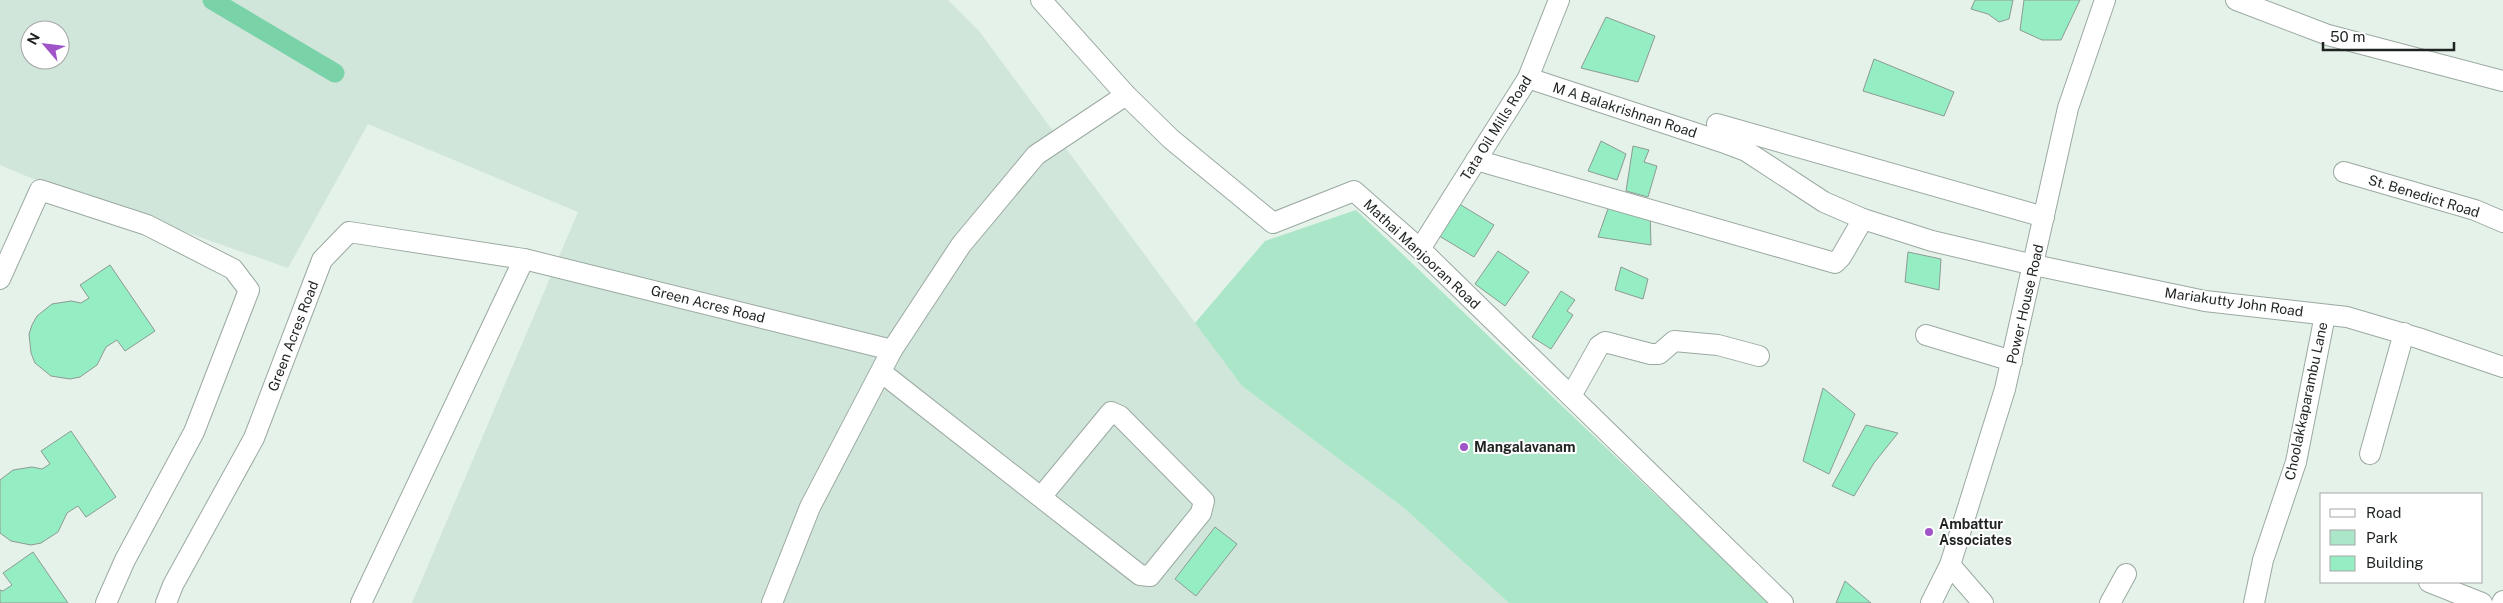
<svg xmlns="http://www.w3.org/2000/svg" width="2503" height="603" viewBox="0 0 2503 603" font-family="'Public Sans',sans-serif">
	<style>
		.built { fill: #d0e6da; fill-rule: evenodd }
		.green { fill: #ace6c9 }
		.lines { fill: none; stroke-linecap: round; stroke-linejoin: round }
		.canal { stroke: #79d2a8; stroke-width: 19 }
		.building { fill: #95eec3; stroke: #8d9a93 }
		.minor-casing { stroke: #9ba9a1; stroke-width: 22 }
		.minor { stroke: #fff; stroke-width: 20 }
		.poi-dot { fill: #9f54c7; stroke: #fff; stroke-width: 2 }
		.labels { text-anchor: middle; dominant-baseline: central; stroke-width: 4; stroke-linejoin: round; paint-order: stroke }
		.street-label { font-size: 14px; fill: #1f2421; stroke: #fff }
		.poi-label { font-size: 14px; font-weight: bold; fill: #1f2421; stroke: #fff; text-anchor: start }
	</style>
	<rect width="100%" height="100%" fill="#e4f2ea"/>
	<path class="built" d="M 0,0 L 948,0 L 979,31 L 1242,386 L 1404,508 L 1509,603 L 412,603 L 578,212 L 368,124 L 288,268 L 31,178 L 0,165 ZM 30,30 L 60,30 L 60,60 L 30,60 Z"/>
	<polygon class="green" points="1356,210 1722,558 1768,603 1509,603 1404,508 1242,386 1195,323 1265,241"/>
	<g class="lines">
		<polyline class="canal" points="212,0 335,73"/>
	</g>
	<g class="building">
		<polygon points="1975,0 2013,0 2009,19 1999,22 1988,14 1971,9"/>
		<polygon points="2024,0 2080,0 2061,40 2042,40 2020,30"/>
		<polygon points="1606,17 1655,36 1638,82 1581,68"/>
		<polygon points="1874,59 1954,92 1944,116 1863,91"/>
		<polygon points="1601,141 1626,154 1617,180 1588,171"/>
		<polygon points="1633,146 1649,150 1644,162 1657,166 1648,197 1626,191"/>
		<polygon points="1456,202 1494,225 1474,257 1436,234"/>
		<polygon points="1610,203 1650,213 1651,245 1598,237"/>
		<polygon points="1498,251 1529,272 1505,306 1475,284"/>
		<polygon points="1908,252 1941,259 1939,290 1905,282"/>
		<polygon points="110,265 155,331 125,351 117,340 106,347 97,365 80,377 70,379 51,376 35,363 31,353 29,334 32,325 37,316 52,304 71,301 81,303 89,298 80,285"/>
		<polygon points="1621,267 1648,279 1643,299 1615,290"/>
		<polygon points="1561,291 1575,300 1567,311 1573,315 1551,349 1532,337"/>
		<polygon points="1823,388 1855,414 1829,474 1803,461"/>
		<polygon points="1866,425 1898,433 1874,463 1854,496 1832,486"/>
		<polygon points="71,431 116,497 86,517 78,506 67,513 58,532 41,543 31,545 11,541 0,533 0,480 13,470 32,467 42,469 50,464 41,451"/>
		<polygon points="1215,527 1237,544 1196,596 1175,579"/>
		<polygon points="33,552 68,603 0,603 0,590 3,591 12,585 3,573"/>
		<polygon points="1845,581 1871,603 1836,603"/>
	</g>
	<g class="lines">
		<defs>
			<g id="minor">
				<polyline points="1041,0 1126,95 1171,139 1273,223 1354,191 1420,249 1783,603"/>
				<polyline points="2236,0 2328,35 2503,81"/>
				<polyline points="1528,78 1722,142 1746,151 1824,202 1863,219 1932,241 2034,265 2205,301 2347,317 2418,338 2503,367"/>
				<polyline points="1717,124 2044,217"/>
				<polyline points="1476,160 1835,263 1841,257 1863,219"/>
				<polyline points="2344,172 2475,210 2503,222"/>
				<polyline points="1420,249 1528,78 1559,0"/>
				<polyline points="0,279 40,190 147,225 233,269 249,290 194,432 125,560 106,603"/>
				<polyline points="1926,335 2012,361"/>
				<polyline points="881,372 1140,575 1150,576 1201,513 1204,501 1120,416 1111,412 1041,497"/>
				<polyline points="1571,396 1599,346 1605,342 1651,354 1659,354 1674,341 1718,345 1759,356"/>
				<polyline points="2370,454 2404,333"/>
				<polyline points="1950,565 1983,603"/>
				<polyline points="2429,582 2482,603"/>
				<polyline points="166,603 173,585 254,438 322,260 349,232 524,259 892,350"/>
				<polyline points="361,603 524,259"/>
				<polyline points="772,603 810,507 892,350 961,245 1036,155 1126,95"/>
				<polyline points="1931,603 1950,565 2005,389 2068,108 2105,0"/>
				<polyline points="2110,603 2126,574"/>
				<polyline points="2254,603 2263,560 2296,462 2325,315"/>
				<polyline points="2502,603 2503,601"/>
			</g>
		</defs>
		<use href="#minor" class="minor-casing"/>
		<use href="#minor" class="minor"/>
	</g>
	<g class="poi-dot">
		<circle cx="1464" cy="447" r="5"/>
		<circle cx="1929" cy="532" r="5"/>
	</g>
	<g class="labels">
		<g class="street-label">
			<text transform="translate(1625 110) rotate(18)">M A Balakrishnan Road</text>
			<text transform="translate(1496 128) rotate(-58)">Tata Oil Mills Road</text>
			<text transform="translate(2424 196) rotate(17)">St. Benedict Road</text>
			<text transform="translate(1422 254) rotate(43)">Mathai Manjooran Road</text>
			<text transform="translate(2234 302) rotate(8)">Mariakutty John Road</text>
			<text transform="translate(708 304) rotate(14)">Green Acres Road</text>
			<text transform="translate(2025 304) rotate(-77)">Power House Road</text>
			<text transform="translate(293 336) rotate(-69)">Green Acres Road</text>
			<text transform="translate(2306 401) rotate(-78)">Choolakkaparambu Lane</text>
		</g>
		<g class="poi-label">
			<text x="1474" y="447">Mangalavanam</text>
			<text x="1939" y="524">Ambattur<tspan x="1939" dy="16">Associates</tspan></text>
		</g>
	</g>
	<rect x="2320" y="493" width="162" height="90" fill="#ffffff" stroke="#a5a7a6"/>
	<rect x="2330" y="509" width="25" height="8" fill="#ffffff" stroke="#a5a7a6"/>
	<text x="2366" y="518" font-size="15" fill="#1f2421">Road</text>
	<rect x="2330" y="530" width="25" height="15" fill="#ace6c9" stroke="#a5a7a6"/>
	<text x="2366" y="543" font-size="15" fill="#1f2421">Park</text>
	<rect x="2330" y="556" width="25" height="15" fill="#95eec3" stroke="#a5a7a6"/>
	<text x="2366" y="568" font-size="15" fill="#1f2421">Building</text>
	<g transform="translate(45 45) rotate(298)"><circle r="24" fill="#ffffff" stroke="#a5a7a6"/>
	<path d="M0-4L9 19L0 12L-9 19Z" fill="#9f54c7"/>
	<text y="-8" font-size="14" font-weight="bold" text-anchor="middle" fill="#1f2421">N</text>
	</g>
	<path d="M2323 42v8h131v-8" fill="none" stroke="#1f2421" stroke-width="2.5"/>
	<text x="2330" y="42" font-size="15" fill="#1f2421" stroke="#ffffff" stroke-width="4" paint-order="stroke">50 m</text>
</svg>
